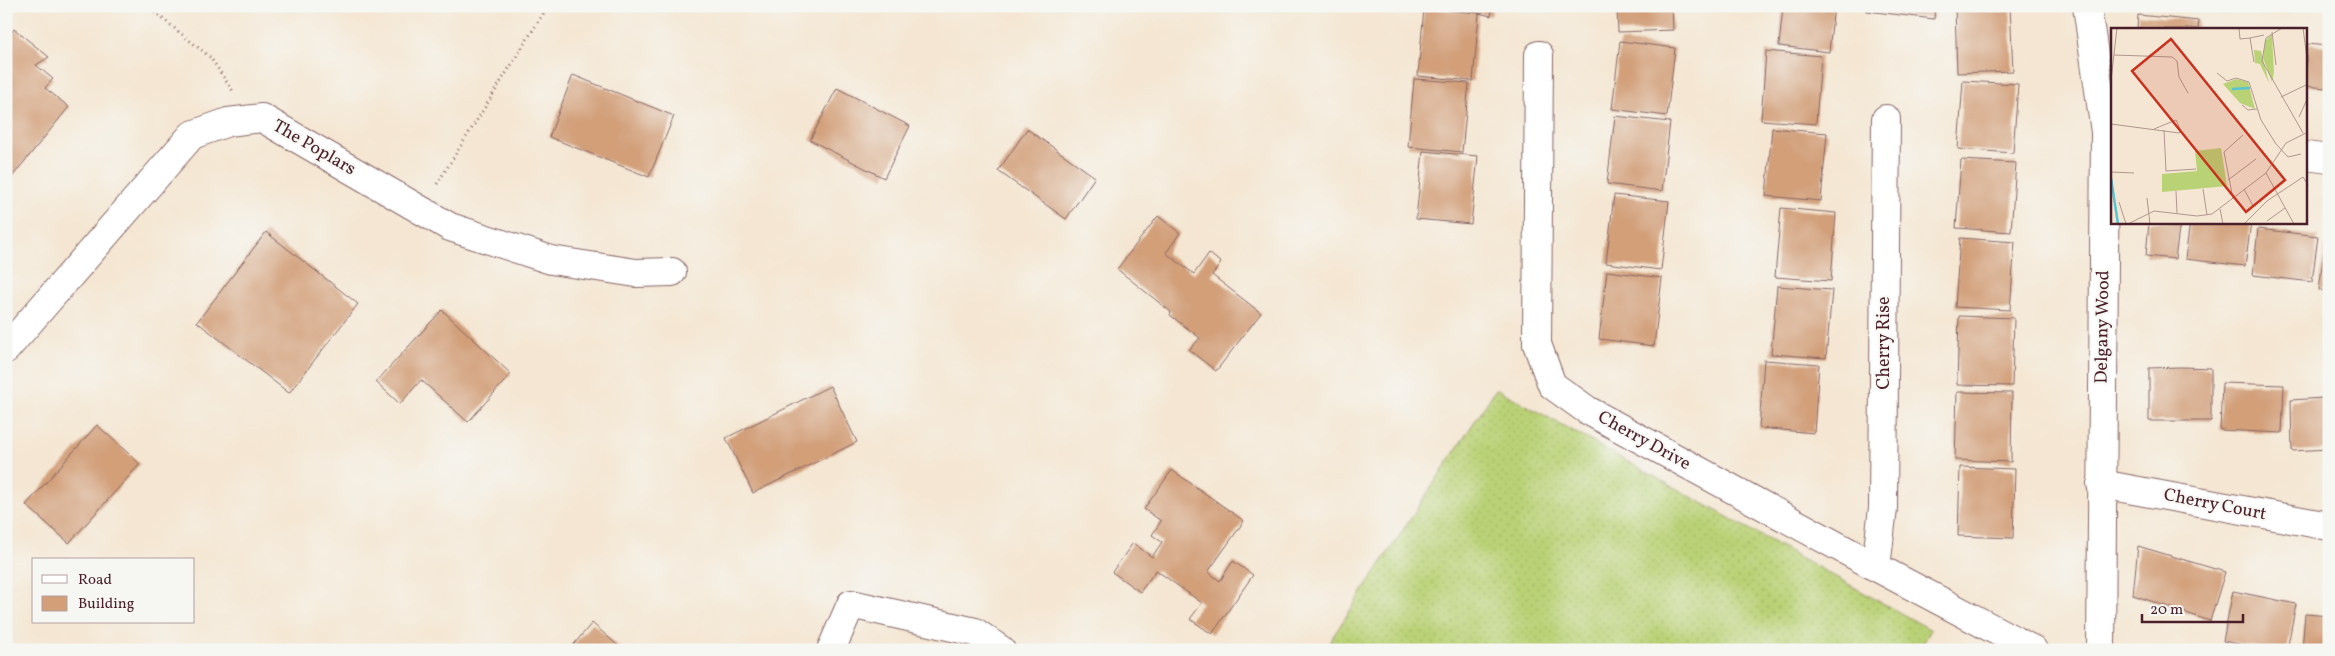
<svg xmlns="http://www.w3.org/2000/svg" width="2335" height="656" viewBox="0 0 2335 656" font-family="Vollkorn,serif">
	<style>
		.grass { fill: url(#grass-dots); stroke: #827850 }
		.building { fill: #d29f79 }
		.lines { fill: none; stroke-linecap: round; stroke-linejoin: round }
		.street-casing { stroke: #866565; stroke-width: 30 }
		.path { stroke: #866565; stroke-width: 3; stroke-dasharray: 1 4; stroke-linecap: butt }
		.street { stroke: #fff; stroke-width: 28 }
		.labels { text-anchor: middle; dominant-baseline: central; stroke-width: 4; stroke-linejoin: round; paint-order: stroke }
		.street-label { font-size: 18px; fill: #4a1f2b; stroke: #f6f6f2 }
		.inset-river { fill: none; stroke: #58c3d2; stroke-width: 2.5 }
		.inset-road { fill: none; stroke: #b0968f; stroke-width: 1 }
		.view { fill: #c8321e; fill-opacity: 0.15; stroke: #c8321e; stroke-width: 2.5 }
		.inset-edge { fill: none; stroke: #4a1f2b; stroke-width: 2.5 }
	</style>
	<defs>
		<pattern id="grass-dots" width="8" height="8" patternUnits="userSpaceOnUse" patternTransform="scale(1.25)"><rect width="8" height="8" fill="#bad276"/><path d="M2 2h.1M6 6h.1" fill="none" stroke="#a1b466" stroke-width="1.8" stroke-linecap="round"/></pattern>
	</defs>
	<rect width="100%" height="100%" fill="#f6f6f2"/>
	<filter id="ink" filterUnits="userSpaceOnUse"><feTurbulence type="fractalNoise" baseFrequency=".02" numOctaves="2"/><feDisplacementMap in="SourceGraphic" scale="10" xChannelSelector="R" yChannelSelector="G"/><feConvolveMatrix kernelMatrix="1 2 1 2 8 2 1 2 1" color-interpolation-filters="sRGB"/></filter>
	<filter id="wash" filterUnits="userSpaceOnUse"><feTurbulence type="fractalNoise" baseFrequency=".0096" numOctaves="4" result="noise"/><feDisplacementMap in="SourceGraphic" scale="20" xChannelSelector="R" yChannelSelector="G"/><feGaussianBlur stdDeviation="1.12" result="paint"/><feColorMatrix in="noise" values="0 0 0 0 0 0 0 0 0 0 0 0 0 0 0 0 0 1.4 0 .05"/><feComposite in="paint" operator="in"/></filter>
	<g filter="url(#wash)">
		<rect width="100%" height="100%" fill="#f4e6d2"/>
		<polygon class="grass" points="1496,389 1497,389 1931,630 1918,650 1324,650"/>
		<g id="blocks">
			<g class="building">
				<polygon points="1454,6 1493,6 1491,16 1479,13 1473,81 1418,76 1424,8 1479,13"/>
				<polygon points="1617,6 1672,6 1673,30 1618,32"/>
				<polygon points="1783,6 1834,6 1829,52 1779,46"/>
				<polygon points="1867,6 1935,6 1934,19 1867,11"/>
				<polygon points="1955,6 2010,6 2013,71 1957,73"/>
				<polygon points="2138,15 2199,21 2198,29 2137,29"/>
				<polygon points="14,29 49,57 36,65 53,79 45,88 69,107 11,178 6,174 6,88 11,81 6,77 6,39"/>
				<polygon points="1620,41 1675,48 1667,116 1612,109"/>
				<polygon points="2306,44 2329,46 2326,88 2306,86"/>
				<polygon points="1766,51 1821,56 1816,124 1761,120"/>
				<polygon points="573,75 674,116 649,177 549,137"/>
				<polygon points="1414,79 1469,83 1462,152 1408,147"/>
				<polygon points="1963,81 2018,84 2013,153 1958,149"/>
				<polygon points="837,88 910,126 884,178 810,140"/>
				<polygon points="1615,116 1670,122 1662,191 1607,184"/>
				<polygon points="1772,128 1827,133 1821,201 1766,196"/>
				<polygon points="1027,129 1095,177 1066,219 998,171"/>
				<polygon points="1423,151 1478,156 1471,224 1416,219"/>
				<polygon points="1961,160 2016,163 2011,232 1956,228"/>
				<polygon points="1614,195 1669,201 1661,270 1606,263"/>
				<polygon points="1781,208 1836,213 1831,281 1775,277"/>
				<polygon points="1158,216 1180,233 1166,253 1194,274 1209,253 1221,263 1212,275 1261,313 1216,371 1189,350 1200,338 1170,315 1171,312 1117,269"/>
				<polygon points="2149,222 2180,222 2175,259 2146,256"/>
				<polygon points="2190,222 2251,222 2245,266 2185,259"/>
				<polygon points="2258,229 2318,236 2312,282 2253,275"/>
				<polygon points="266,232 358,304 289,393 197,322"/>
				<polygon points="1960,238 2015,242 2010,310 1955,307"/>
				<polygon points="2325,245 2329,245 2329,291 2319,290"/>
				<polygon points="1607,271 1662,278 1654,346 1599,339"/>
				<polygon points="1777,286 1832,290 1826,358 1771,354"/>
				<polygon points="442,310 511,374 468,422 421,380 400,404 376,382"/>
				<polygon points="1959,316 2014,318 2012,386 1957,385"/>
				<polygon points="1764,360 1819,364 1814,433 1759,428"/>
				<polygon points="2181,367 2211,368 2211,421 2149,421 2149,368"/>
				<polygon points="2222,383 2284,385 2282,433 2220,430"/>
				<polygon points="830,386 857,442 753,493 726,438"/>
				<polygon points="1957,392 2012,393 2011,462 1955,460"/>
				<polygon points="2323,398 2329,398 2329,449 2292,451 2291,400"/>
				<polygon points="97,425 140,464 69,543 26,505"/>
				<polygon points="1960,467 2015,469 2013,538 1958,536"/>
				<polygon points="1172,470 1244,521 1208,572 1220,581 1233,561 1253,575 1212,634 1190,619 1202,603 1156,570 1140,592 1112,572 1133,543 1152,557 1162,542 1152,535 1161,521 1144,509"/>
				<polygon points="2138,546 2225,572 2210,621 2133,595"/>
				<polygon points="2233,591 2296,604 2287,650 2269,650 2223,641"/>
				<polygon points="2305,614 2329,616 2329,650 2302,650"/>
				<polygon points="592,623 623,650 569,650"/>
			</g>
		</g>
	</g>
	<g filter="url(#ink)">
		<use href="#blocks" fill-opacity="0" stroke="#866565" stroke-width="1"/>
		<g class="lines">
			<defs>
				<g id="street">
					<polyline points="2087,6 2105,132 2101,650"/>
					<polyline points="1539,55 1537,344 1552,385 1587,410 1876,567 2033,650"/>
					<polyline points="2306,156 2329,159"/>
					<polyline points="6,349 192,135 228,122 262,118 450,227 551,260 636,273 672,272"/>
					<polyline points="2101,484 2329,526"/>
					<polyline points="1876,567 1883,508 1886,119"/>
					<polyline points="831,650 851,604 975,632 1001,650"/>
				</g>
			</defs>
			<use href="#street" class="street-casing"/>
			<g class="path">
				<polyline points="147,6 210,57 233,91"/>
				<polyline points="437,184 548,6"/>
			</g>
			<use href="#street" class="street"/>
		</g>
	</g>
	<g class="labels">
		<g class="street-label">
			<text transform="translate(314 148) rotate(30)">The Poplars</text>
			<text transform="translate(2103 327) rotate(-89)">Delgany Wood</text>
			<text transform="translate(1884 343) rotate(-90)">Cherry Rise</text>
			<text transform="translate(1644 441) rotate(29)">Cherry Drive</text>
			<text transform="translate(2215 505) rotate(11)">Cherry Court</text>
		</g>
	</g>
	<g transform="translate(2111 28)">
		<rect width="196" height="196" fill="#f4e6d2"/>
		<path d="M 161,6 L 163,44 L 161,54 L 152,30 L 154,13 ZM 143,22 L 150,23 L 158,55 L 149,36 L 144,35 ZM 125,51 L 137,54 L 144,81 L 129,75 L 112,56 ZM 110,120 L 116,158 L 51,164 L 51,146 L 86,143 L 84,123 Z" fill="#bad276"/>
		<path class="inset-river" d="M 121,61 L 139,60M 0,150 L 7,196"/>
		<path class="inset-road" d="M 128,0 L 129,11 L 139,10M 171,0 L 155,10 L 151,33 L 192,105M 192,0 L 197,38M 161,4 L 165,37M 3,27 L 61,29 L 66,33 L 68,49 L 77,65M 143,34 L 139,10 L 153,7M 106,45 L 116,53 L 125,50 L 138,54 L 150,92 L 165,116 L 177,129 L 190,126M 0,52 L 6,0M 170,69 L 197,56M 131,77 L 137,82 L 146,81M 188,89 L 197,69M 0,96 L 68,105 L 70,103 L 65,92 L 43,101M 53,102 L 55,143 L 85,141M 0,144 L 23,145M 155,145 L 183,196M 117,152 L 145,131M 92,161 L 96,187M 133,161 L 142,178M 65,163 L 66,185M 36,170 L 39,196M 122,171 L 113,124 L 132,107M 8,174 L 15,196M 109,181 L 112,196M 156,193 L 174,180M 17,196 L 43,183 L 86,188 L 101,186 L 155,145 L 175,115 L 197,104M 133,196 L 156,173 L 192,149 L 197,157"/>
		<path class="view" d="M 60,11 L 174,152 L 135,184 L 21,43 Z"/>
		<rect width="196" height="196" class="inset-edge"/>
	</g>
	<rect width="2335" height="656" fill="none" stroke="#f6f6f2" stroke-width="25"/>
	<rect x="32" y="558" width="162" height="65" fill="#f6f6f2" stroke="#b1a0a2"/>
	<rect x="42" y="575" width="25" height="8" fill="#ffffff" stroke="#b1a0a2"/>
	<text x="78" y="584" font-size="15" fill="#4a1f2b">Road</text>
	<rect x="42" y="596" width="25" height="15" fill="#d29f79" stroke="#b1a0a2"/>
	<text x="78" y="608" font-size="15" fill="#4a1f2b">Building</text>
	<path d="M2142 614v8h101v-8" fill="none" stroke="#4a1f2b" stroke-width="2.5"/>
	<text x="2150" y="614" font-size="15" fill="#4a1f2b" stroke="#f6f6f2" stroke-width="4" paint-order="stroke">20 m</text>
</svg>
